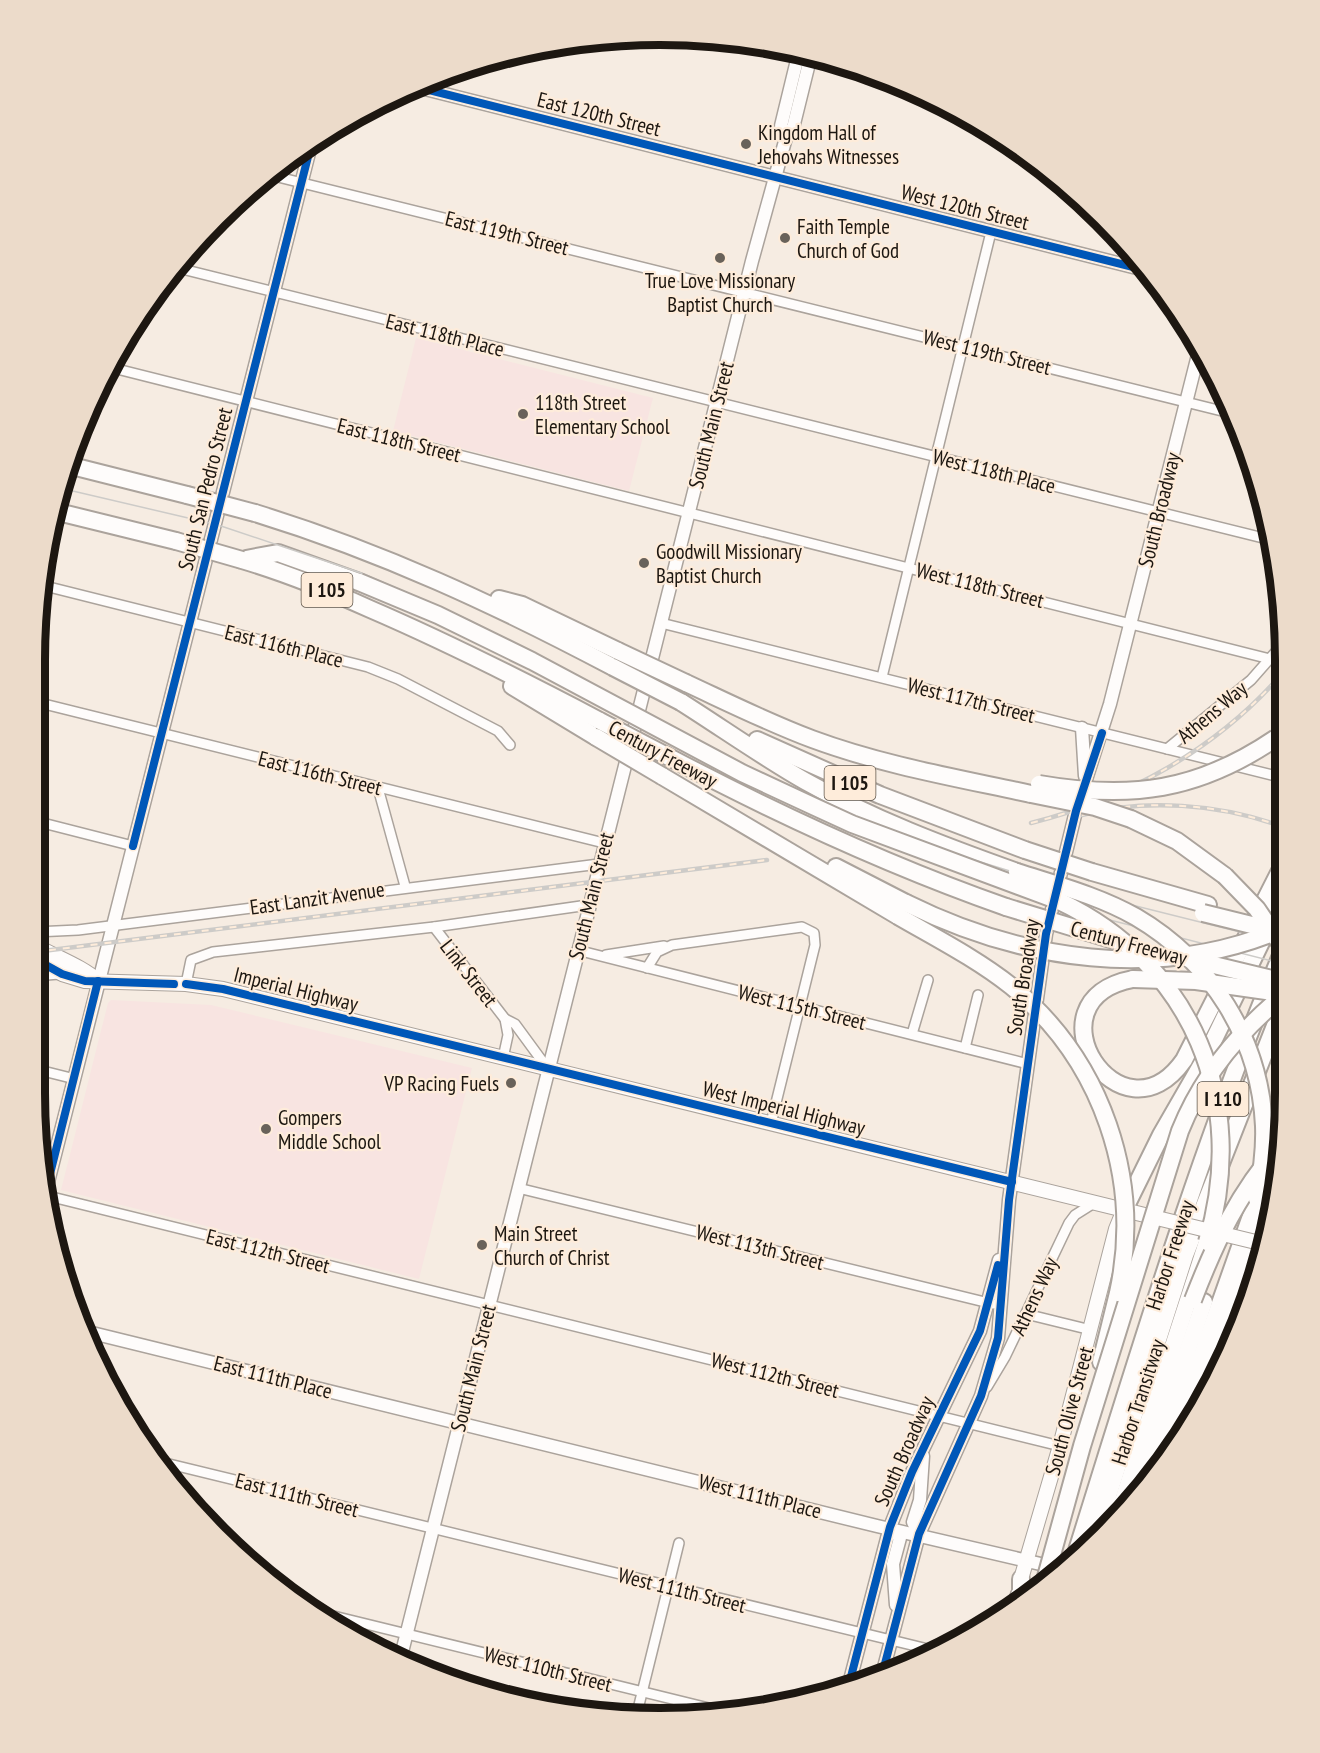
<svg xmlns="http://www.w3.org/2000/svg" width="1320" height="1753" viewBox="0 0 1320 1753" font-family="'PT Sans Narrow',sans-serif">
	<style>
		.industrial { fill: #f8e4e1 }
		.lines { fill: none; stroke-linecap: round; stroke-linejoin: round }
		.street-casing { stroke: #aba39c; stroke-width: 12 }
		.secondary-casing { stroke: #aba39c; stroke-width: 15 }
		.primary-casing { stroke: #aba39c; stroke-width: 16 }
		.highway-casing { stroke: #aba39c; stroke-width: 20 }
		.street { stroke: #fefcfb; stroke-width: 9 }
		.secondary { stroke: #fefcfb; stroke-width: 12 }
		.primary { stroke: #fefcfb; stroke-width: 14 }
		.highway { stroke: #fefcfb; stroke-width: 16 }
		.tram { stroke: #cdcbc8; stroke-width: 1.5 }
		.rail-casing { stroke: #cdcbc8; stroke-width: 4.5 }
		.rail { stroke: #feecda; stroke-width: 2; stroke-dasharray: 7; stroke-linecap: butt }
		.primary-bridge-casing { stroke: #aba39c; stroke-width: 16; stroke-linecap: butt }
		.highway-bridge-casing { stroke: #aba39c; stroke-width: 20; stroke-linecap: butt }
		.primary-bridge { stroke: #fefcfb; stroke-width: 14 }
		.highway-bridge { stroke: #fefcfb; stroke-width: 16 }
		.cycleway-casing { stroke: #feecda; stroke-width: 11 }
		.cycleway { stroke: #0057b8; stroke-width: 8 }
		.poi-dot { fill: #69625a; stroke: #feecda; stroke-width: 2 }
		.labels { text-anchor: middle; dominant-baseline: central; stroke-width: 4.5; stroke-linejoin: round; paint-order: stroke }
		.shield { fill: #feecda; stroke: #60574d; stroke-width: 1.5 }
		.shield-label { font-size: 20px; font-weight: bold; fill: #1d1711 }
		.street-label { font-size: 21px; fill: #1d1711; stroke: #feecda }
		.poi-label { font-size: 21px; fill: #1d1711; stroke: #feecda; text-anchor: start }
		.rim { fill: none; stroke: #1d1711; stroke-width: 8 }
	</style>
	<rect width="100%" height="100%" fill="#f6ece2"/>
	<g class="industrial">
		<polygon points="416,338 653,398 629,491 393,431"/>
		<polygon points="111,1000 211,1005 472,1068 419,1279 61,1190 108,1003"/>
	</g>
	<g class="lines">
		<defs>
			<g id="street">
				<polyline points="909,87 921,98 954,111"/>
				<polyline points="270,175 1230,413"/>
				<polyline points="174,267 1271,540"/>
				<polyline points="109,367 1270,659"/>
				<polyline points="41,585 368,667 398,679 498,731 510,745"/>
				<polyline points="661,623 1280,777"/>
				<polyline points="882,677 991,232"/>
				<polyline points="36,702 604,843"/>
				<polyline points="1167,749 1251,680 1280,647"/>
				<polyline points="378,788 405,886"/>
				<polyline points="35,821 133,846"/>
				<polyline points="434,927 505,1019 508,1035 503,1058"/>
				<polyline points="35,932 78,930 599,864"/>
				<polyline points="577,950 1028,1064"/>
				<polyline points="606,955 664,946"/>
				<polyline points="647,968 657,952 672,945 802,927 814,933 815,945 771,1123"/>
				<polyline points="35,976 59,974"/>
				<polyline points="186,984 191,960 213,952 434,927 588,905"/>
				<polyline points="505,1019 515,1024 548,1069"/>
				<polyline points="912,1034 928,980"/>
				<polyline points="965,1048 978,995"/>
				<polyline points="35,1069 75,1079"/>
				<polyline points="518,1188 993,1304"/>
				<polyline points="48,1196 1060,1446"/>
				<polyline points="1026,1314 1091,1330"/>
				<polyline points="987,1387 1005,1357 1069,1223 1075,1215 1094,1203"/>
				<polyline points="161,1462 932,1650"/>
				<polyline points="309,1610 725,1712"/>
				<polyline points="1011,1610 1016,1593"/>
				<polyline points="637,1713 679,1543"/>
			</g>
			<g id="secondary">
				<polyline points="413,86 1145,270"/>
				<polyline points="787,134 781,126 799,52"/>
				<polyline points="1082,728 1085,776"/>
				<polyline points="47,1186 312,141"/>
				<polyline points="88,1332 877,1526 1062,1569"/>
				<polyline points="891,1528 900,1538 893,1564 896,1605"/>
				<polyline points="919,1534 913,1522 920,1500 923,1456"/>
				<polyline points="400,1660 752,261 787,134 793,128 811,55"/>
				<polyline points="882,1675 919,1534 981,1396 998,1338 1009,1200 1046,934 1076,811 1110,704 1199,351"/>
				<polyline points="848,1688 890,1527 912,1472 980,1331 999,1260"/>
			</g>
			<g id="primary">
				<path d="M 35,945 C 55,957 82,966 98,981"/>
				<polyline points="35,959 62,974 85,981 186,984 223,989 1161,1219"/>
				<polyline points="1021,1579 1060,1446 1116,1229 1123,1212"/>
			</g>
			<g id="highway">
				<polyline points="68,465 187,495"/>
				<polyline points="54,511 176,541"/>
				<path d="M 255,513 C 382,552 496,605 613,667"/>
				<polyline points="246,559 278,553 359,582"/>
				<path d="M 242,560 C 286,573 328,590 370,609 C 449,643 524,681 600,721"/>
				<polyline points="499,599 522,605 618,651"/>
				<path d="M 686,683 C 727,702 769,723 812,739 C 882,765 957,778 1031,794"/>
				<polyline points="512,686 596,737"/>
				<path d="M 681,702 C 722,728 763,757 805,781 C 872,819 944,846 1017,872"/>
				<polyline points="757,740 880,795 1025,850"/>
				<path d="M 667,756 C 777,814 889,866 1006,907"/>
				<polyline points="662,776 898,916"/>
				<polyline points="1131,819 1177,841 1225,876"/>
				<polyline points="836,867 906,903"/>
				<polyline points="1092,872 1208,905"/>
				<path d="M 1133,979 C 1023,1000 1121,1150 1184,1060 L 1280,871"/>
				<polyline points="1124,1210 1161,1135 1203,1062 1280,903"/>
				<polyline points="1101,1362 1118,1293"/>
				<polyline points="1198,1405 1241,1286 1280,1161"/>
				<polyline points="1165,1459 1257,1199"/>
				<polyline points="1141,1489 1204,1302"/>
				<polyline points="1125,1494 1207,1242"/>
				<polyline points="1116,1518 1129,1485"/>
				<polyline points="1093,1543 1185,1255 1280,1013"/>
				<path d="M 1075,1557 C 1138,1356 1198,1153 1280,958"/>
				<polyline points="1021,1602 1021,1579"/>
			</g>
		</defs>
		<use href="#street" class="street-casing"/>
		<use href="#secondary" class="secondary-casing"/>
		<use href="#primary" class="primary-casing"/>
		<use href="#highway" class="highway-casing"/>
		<use href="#street" class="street"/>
		<use href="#secondary" class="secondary"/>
		<use href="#primary" class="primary"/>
		<use href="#highway" class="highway"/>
		<g class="tram">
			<polyline points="60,488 218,525 364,574 469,620 853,821 937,858 1050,902 1098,917 1280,963"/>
			<polyline points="932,847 1072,890 1280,942"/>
		</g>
		<defs>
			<g id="rail">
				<path d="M 1082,815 C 1145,798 1220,804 1280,826"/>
				<path d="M 1031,823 C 1126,799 1215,750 1280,676"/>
				<polyline points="35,952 767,860"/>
			</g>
		</defs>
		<use href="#rail" class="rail-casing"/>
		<use href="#rail" class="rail"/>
		<defs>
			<polyline id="primary-bridge" points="1161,1219 1264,1244"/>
			<g id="highway-bridge">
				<polyline points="187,495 255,513"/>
				<polyline points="176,541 242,560"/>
				<path d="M 359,582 L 438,615 L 532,661 L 742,773 L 815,807 L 852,824 L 1059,901 C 1193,964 1249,1102 1207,1242"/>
				<polyline points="618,651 686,683"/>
				<polyline points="613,667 681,702"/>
				<polyline points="600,721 667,756"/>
				<polyline points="596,737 662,776"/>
				<path d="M 1039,784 C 1131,800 1198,791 1276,738"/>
				<polyline points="1031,794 1095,807 1131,819"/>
				<polyline points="1025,850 1092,872"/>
				<path d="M 1017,872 C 1057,885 1099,896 1136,917 C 1211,961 1260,1039 1264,1126 C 1265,1151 1261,1175 1257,1199"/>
				<polyline points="1225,876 1257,909 1280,943"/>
				<path d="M 906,903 C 1023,961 1157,981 1280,930"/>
				<polyline points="1006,907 1117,941"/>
				<polyline points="1203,913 1276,931"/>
				<path d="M 898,916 C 936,938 977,959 1011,986 C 1102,1060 1143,1179 1118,1293"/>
				<polyline points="1189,959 1280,981"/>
				<polyline points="1133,979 1196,981 1280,993"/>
				<path d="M 1193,1300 C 1215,1243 1239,1191 1280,1146"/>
				<path d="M 1044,1584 L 1082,1446 L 1180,1131 C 1200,1081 1232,1040 1273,1004"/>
			</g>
		</defs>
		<use href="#primary-bridge" class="primary-bridge-casing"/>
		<use href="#highway-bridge" class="highway-bridge-casing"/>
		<use href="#primary-bridge" class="primary-bridge"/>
		<use href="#highway-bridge" class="highway-bridge"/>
		<defs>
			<g id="cycleway">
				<polyline points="413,86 1145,270"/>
				<polyline points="133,846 312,141"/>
				<polyline points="35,959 62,974 85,981 174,984"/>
				<polyline points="186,984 223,989 1012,1182"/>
				<polyline points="47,1186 98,981"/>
				<polyline points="882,1675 919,1534 981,1396 998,1338 1009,1200 1046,934 1076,811 1102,733"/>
				<polyline points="848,1688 890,1527 912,1472 980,1331 998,1265"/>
			</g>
		</defs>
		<use href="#cycleway" class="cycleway-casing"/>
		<use href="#cycleway" class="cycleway"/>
	</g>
	<g class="poi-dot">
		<circle cx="746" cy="144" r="6"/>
		<circle cx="785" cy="238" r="6"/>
		<circle cx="720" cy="258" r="6"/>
		<circle cx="523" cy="414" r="6"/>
		<circle cx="644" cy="563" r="6"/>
		<circle cx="511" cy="1083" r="6"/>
		<circle cx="266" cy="1129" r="6"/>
		<circle cx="482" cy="1245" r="6"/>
	</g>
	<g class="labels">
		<g class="shield">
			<rect x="301.5" y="573" width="51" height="34" rx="4.5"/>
			<rect x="824.5" y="766" width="51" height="34" rx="4.5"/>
			<rect x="1197.5" y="1082" width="51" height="34" rx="4.5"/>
		</g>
		<g class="shield-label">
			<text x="327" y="590">I 105</text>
			<text x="850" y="783">I 105</text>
			<text x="1223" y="1099">I 110</text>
		</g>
		<g class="street-label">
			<text transform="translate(599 114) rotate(14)">East 120th Street</text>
			<text transform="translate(965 207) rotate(14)">West 120th Street</text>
			<text transform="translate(507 233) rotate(14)">East 119th Street</text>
			<text transform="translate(445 335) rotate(14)">East 118th Place</text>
			<text transform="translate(987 352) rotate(14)">West 119th Street</text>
			<text transform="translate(711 425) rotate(-76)">South Main Street</text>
			<text transform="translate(399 440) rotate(14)">East 118th Street</text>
			<text transform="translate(994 471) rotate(14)">West 118th Place</text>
			<text transform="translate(205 489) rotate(-76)">South San Pedro Street</text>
			<text transform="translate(1159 510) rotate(-76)">South Broadway</text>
			<text transform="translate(980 585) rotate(14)">West 118th Street</text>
			<text transform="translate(284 646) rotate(14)">East 116th Place</text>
			<text transform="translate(971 700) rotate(14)">West 117th Street</text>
			<text transform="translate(1212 712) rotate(-40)">Athens Way</text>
			<text transform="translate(663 754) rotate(28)">Century Freeway</text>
			<text transform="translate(320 773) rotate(14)">East 116th Street</text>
			<text transform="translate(591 896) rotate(-76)">South Main Street</text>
			<text transform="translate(317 898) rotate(-8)">East Lanzit Avenue</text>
			<text transform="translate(1129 943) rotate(15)">Century Freeway</text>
			<text transform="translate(469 973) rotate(52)">Link Street</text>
			<text transform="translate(1023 977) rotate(-81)">South Broadway</text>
			<text transform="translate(296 989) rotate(14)">Imperial Highway</text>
			<text transform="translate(802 1007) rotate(14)">West 115th Street</text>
			<text transform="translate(784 1108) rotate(14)">West Imperial Highway</text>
			<text transform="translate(760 1247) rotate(14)">West 113th Street</text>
			<text transform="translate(268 1251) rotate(14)">East 112th Street</text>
			<text transform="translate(1170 1255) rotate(-72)">Harbor Freeway</text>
			<text transform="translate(1034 1296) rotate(-65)">Athens Way</text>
			<text transform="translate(473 1368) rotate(-76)">South Main Street</text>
			<text transform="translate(775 1375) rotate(14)">West 112th Street</text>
			<text transform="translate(273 1377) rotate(14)">East 111th Place</text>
			<text transform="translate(1138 1402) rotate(-72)">Harbor Transitway</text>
			<text transform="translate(1069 1411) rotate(-75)">South Olive Street</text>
			<text transform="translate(904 1451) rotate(-66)">South Broadway</text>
			<text transform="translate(297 1495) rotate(14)">East 111th Street</text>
			<text transform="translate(760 1496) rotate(14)">West 111th Place</text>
			<text transform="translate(682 1590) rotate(14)">West 111th Street</text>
			<text transform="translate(548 1669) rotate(14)">West 110th Street</text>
		</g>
		<g class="poi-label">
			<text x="758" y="132">Kingdom Hall of<tspan x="758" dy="24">Jehovahs Witnesses</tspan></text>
			<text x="797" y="226">Faith Temple<tspan x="797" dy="24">Church of God</tspan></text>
			<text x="720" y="280" text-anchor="middle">True Love Missionary<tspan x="720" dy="24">Baptist Church</tspan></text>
			<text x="535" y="402">118th Street<tspan x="535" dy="24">Elementary School</tspan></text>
			<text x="656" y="551">Goodwill Missionary<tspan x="656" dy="24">Baptist Church</tspan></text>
			<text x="499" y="1083" text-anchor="end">VP Racing Fuels</text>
			<text x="278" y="1117">Gompers<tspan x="278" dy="24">Middle School</tspan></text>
			<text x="494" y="1233">Main Street<tspan x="494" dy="24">Church of Christ</tspan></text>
		</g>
	</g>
	<path d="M0 0H1320V1753H0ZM660 45H660A615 615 0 0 1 1275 660V1093A615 615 0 0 1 660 1708H660A615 615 0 0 1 45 1093V660A615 615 0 0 1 660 45Z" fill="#ecdbca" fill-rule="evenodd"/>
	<path class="rim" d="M660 45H660A615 615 0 0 1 1275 660V1093A615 615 0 0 1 660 1708H660A615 615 0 0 1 45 1093V660A615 615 0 0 1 660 45Z"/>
</svg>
